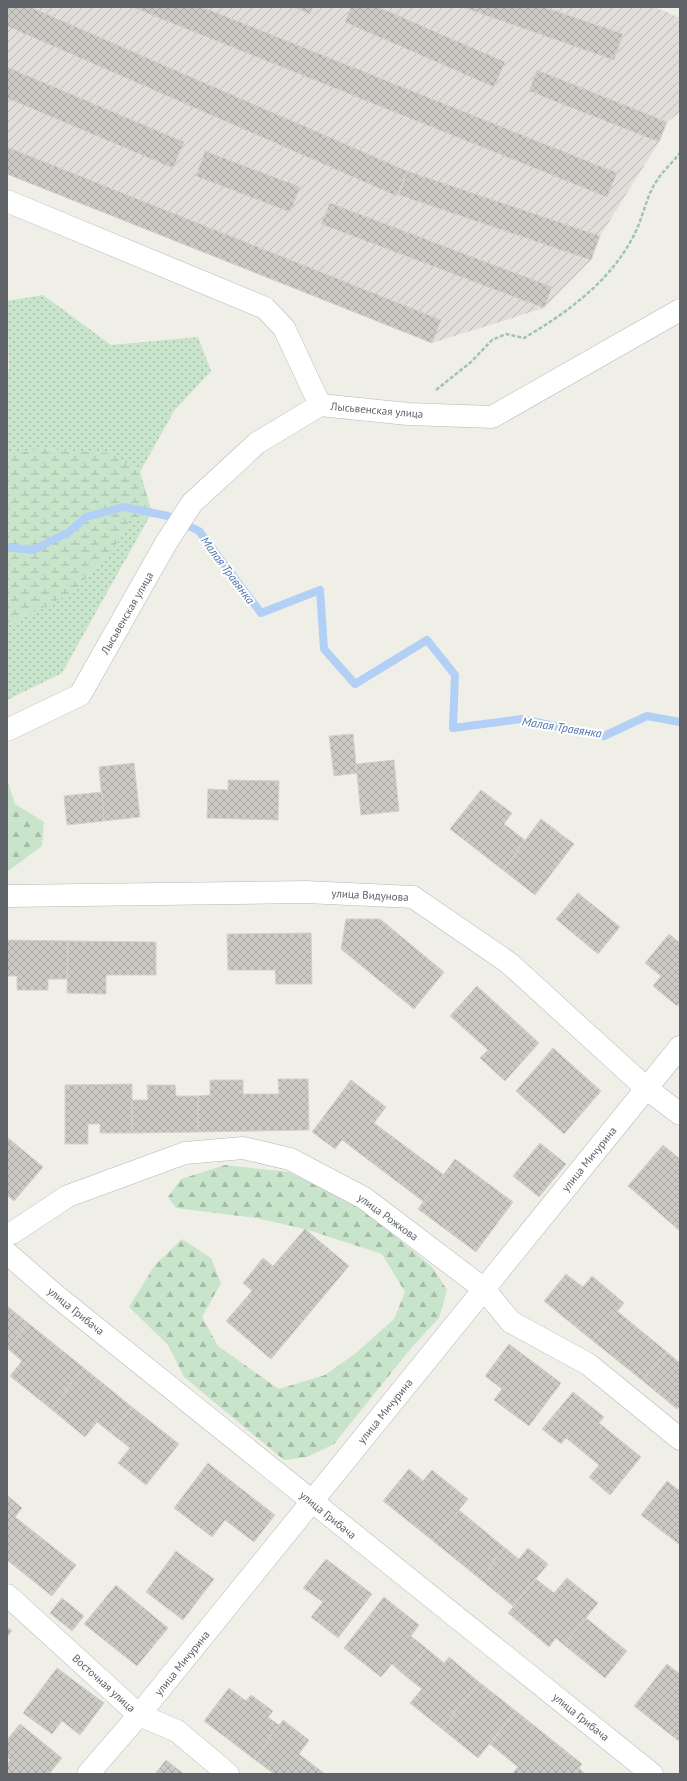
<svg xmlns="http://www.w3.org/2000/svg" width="687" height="1781" viewBox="0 0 687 1781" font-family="'PT Sans',sans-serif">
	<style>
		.industrial { fill: url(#industrial-furrows) }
		.grass { fill: url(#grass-dots) }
		.forest { fill: url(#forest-firs) }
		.wetland { fill: url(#wetland-marsh) }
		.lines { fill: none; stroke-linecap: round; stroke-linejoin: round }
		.stream { stroke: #b2d0f6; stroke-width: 8 }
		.building { fill: url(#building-cross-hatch); stroke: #d4d1c7 }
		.minor-casing { stroke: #b5b7bb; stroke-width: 23 }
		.path { stroke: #a2c4af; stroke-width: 2.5; stroke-dasharray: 4 2; stroke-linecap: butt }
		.minor { stroke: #fff; stroke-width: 22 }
		.labels { text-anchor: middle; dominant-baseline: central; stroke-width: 4; stroke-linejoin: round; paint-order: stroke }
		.street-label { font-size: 11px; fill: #5f6266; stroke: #fff }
		.water-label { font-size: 12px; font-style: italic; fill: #5375af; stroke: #fff }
	</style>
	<defs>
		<pattern id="industrial-furrows" width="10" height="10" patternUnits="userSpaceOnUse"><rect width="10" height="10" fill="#dfdeda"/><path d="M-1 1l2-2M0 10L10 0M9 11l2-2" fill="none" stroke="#b8b7b5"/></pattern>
		<pattern id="grass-dots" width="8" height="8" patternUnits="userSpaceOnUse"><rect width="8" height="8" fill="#c8e4cb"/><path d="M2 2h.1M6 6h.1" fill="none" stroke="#a6bca9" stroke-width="1.8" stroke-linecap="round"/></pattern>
		<pattern id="forest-firs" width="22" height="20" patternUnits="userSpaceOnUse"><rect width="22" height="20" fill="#c8e4cb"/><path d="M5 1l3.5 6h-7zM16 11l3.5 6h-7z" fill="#a6bca9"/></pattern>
		<pattern id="wetland-marsh" width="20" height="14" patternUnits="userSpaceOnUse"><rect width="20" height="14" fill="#c8e4cb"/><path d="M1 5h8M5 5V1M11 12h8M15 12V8" fill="none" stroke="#a6bca9"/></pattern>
		<pattern id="building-cross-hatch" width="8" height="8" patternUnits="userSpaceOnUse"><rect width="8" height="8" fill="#cbcac4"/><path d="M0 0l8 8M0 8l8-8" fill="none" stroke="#a8a7a3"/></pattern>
	</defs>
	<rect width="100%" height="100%" fill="#efefe8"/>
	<polygon class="industrial" points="7,7 655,7 680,18 680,112 667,122 659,142 600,236 591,260 544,308 432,343 7,174"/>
	<g class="grass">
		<polygon points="43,295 111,345 198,337 211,371 174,411 140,472 111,453 42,449 7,455 7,374 9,368 7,301"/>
		<polygon points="152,512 62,673 7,700 7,626 75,591 121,538 130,519 143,519"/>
	</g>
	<g class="forest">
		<polygon points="7,779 15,804 44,822 42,846 7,872"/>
		<polygon points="225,1165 289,1172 363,1209 432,1267 447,1290 439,1318 412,1347 334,1444 307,1457 284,1460 184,1377 168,1345 129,1307 155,1265 182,1239 211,1258 221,1283 202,1317 218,1346 279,1389 325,1375 356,1353 394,1319 405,1292 382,1254 305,1229 256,1218 176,1208 168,1197 181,1179"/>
	</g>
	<polygon class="wetland" points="42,449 111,453 140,472 152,512 143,519 130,519 121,538 75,591 7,626 7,455"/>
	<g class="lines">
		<polyline class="stream" points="7,547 33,550 69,532 86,517 124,507 168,516 199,531 261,613 320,590 324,649 355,684 427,640 455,675 453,728 521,719 604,736 647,716 680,722"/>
	</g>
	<g class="building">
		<polygon points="7,7 30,7 407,171 397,196 7,26"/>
		<polygon points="132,7 202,7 617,173 607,197"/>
		<polygon points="293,7 313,7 310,14"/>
		<polygon points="351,7 378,7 505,62 494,87 345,22"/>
		<polygon points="462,7 544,7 623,34 614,60"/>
		<polygon points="7,67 184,142 173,168 7,98"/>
		<polygon points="537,70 667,122 659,142 529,91"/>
		<polygon points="7,147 441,320 432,343 7,174"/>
		<polygon points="205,151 300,187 290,212 196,176"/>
		<polygon points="407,171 600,236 591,260 399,195"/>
		<polygon points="330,203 552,287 544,308 321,224"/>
		<polygon points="353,734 357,773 334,776 329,736"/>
		<polygon points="394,760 399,811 361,815 356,764"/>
		<polygon points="134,763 140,817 104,821 99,767"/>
		<polygon points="228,780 279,781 278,820 207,818 208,789 228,790"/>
		<polygon points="481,790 512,813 504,824 525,840 503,870 450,829"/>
		<polygon points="102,792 104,821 67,825 64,796"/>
		<polygon points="541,819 574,844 535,895 503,870"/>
		<polygon points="578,893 620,927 598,954 556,919"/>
		<polygon points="346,919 380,919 444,972 414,1009 341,949"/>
		<polygon points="311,933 312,984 276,984 275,970 228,970 227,934"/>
		<polygon points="669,934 680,943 680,1003 677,1006 653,986 661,976 645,963"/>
		<polygon points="7,940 68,941 67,979 48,979 48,990 17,990 17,976 7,976"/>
		<polygon points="68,941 156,942 156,975 106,975 106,994 67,993"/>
		<polygon points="477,986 539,1043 505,1081 480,1058 488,1050 450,1016"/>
		<polygon points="553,1048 601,1091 564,1134 516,1091"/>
		<polygon points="278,1079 308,1079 309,1130 198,1132 198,1096 210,1095 210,1080 243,1080 243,1094 279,1094"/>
		<polygon points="351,1080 386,1107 374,1123 444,1175 424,1202 342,1140 335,1149 312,1132"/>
		<polygon points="132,1084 132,1133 100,1133 100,1124 88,1124 88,1144 65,1144 65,1085"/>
		<polygon points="147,1085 175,1085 176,1096 198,1096 198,1132 132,1133 132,1100 148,1100"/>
		<polygon points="7,1137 43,1167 14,1201 7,1195"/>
		<polygon points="540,1143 566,1164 539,1197 513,1176"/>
		<polygon points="663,1145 680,1159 680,1231 628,1186"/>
		<polygon points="455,1159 513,1202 476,1252 418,1209"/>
		<polygon points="305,1229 349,1266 271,1359 226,1321 252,1291 243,1283 263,1258 273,1266"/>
		<polygon points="566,1274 583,1287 592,1276 624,1303 593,1341 544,1301"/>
		<polygon points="7,1306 28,1323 7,1348"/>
		<polygon points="617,1311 667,1352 643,1381 593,1341"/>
		<polygon points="28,1323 84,1368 51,1409 10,1376 22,1361 7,1348"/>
		<polygon points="509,1344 561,1383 529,1426 494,1400 502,1389 485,1376"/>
		<polygon points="667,1352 680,1363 680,1406 677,1409 643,1381"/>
		<polygon points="84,1368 132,1407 111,1433 97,1422 85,1437 51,1409"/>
		<polygon points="573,1392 604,1417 599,1423 641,1457 610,1495 589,1477 599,1465 566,1438 561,1444 542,1429"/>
		<polygon points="132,1407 179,1444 146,1485 118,1463 130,1448 111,1433"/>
		<polygon points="208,1463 275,1515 254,1542 225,1520 212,1537 174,1508"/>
		<polygon points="409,1469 423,1481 432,1470 468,1499 433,1541 383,1501"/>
		<polygon points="667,1481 680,1491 680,1545 641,1515"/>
		<polygon points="7,1495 22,1508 15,1517 76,1565 52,1596 7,1560"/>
		<polygon points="459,1510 505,1548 480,1579 433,1541"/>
		<polygon points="505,1548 519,1559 528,1548 548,1564 513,1606 480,1579"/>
		<polygon points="176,1551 214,1579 183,1620 146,1592"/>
		<polygon points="326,1559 372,1594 338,1638 311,1617 323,1602 303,1588"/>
		<polygon points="567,1578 598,1603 564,1645 556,1638 549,1647 508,1613 536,1579 554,1593"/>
		<polygon points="116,1585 168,1628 137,1666 84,1624"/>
		<polygon points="384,1597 419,1625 411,1636 426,1648 404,1675 392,1664 381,1677 344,1648"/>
		<polygon points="62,1598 84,1616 72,1631 50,1613"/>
		<polygon points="586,1618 627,1651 605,1678 564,1645"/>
		<polygon points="7,1627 12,1631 7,1637"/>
		<polygon points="426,1648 444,1663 449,1657 479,1682 442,1729 410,1703 422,1689 404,1675"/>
		<polygon points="667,1664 680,1674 680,1742 634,1706"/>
		<polygon points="57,1668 104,1703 80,1735 62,1721 52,1734 23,1713"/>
		<polygon points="479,1682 516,1711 478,1758 442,1729"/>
		<polygon points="229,1688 246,1701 251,1695 273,1711 268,1717 280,1726 254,1759 204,1721"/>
		<polygon points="516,1711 582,1764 574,1774 512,1774 518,1767 490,1744"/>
		<polygon points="283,1720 309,1740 299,1754 325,1774 274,1774 254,1759"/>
		<polygon points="20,1724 62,1758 49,1774 7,1774 7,1764 10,1760 7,1757 7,1740"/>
		<polygon points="166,1760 184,1774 155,1774"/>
		<polygon points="579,1768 585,1774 574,1774"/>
	</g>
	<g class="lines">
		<defs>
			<g id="minor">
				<polyline points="7,201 265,308 284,328 320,405"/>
				<polyline points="7,730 80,695 166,543 192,503 257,443 320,405 408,414 492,417 680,310"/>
				<polyline points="7,896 305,892 413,897 509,963 646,1088 680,1114"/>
				<polyline points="7,1233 12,1233 68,1196 185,1153 243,1148 290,1159 364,1198 484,1289 511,1322 588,1364 680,1439"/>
				<polyline points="7,1253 54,1294 652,1774"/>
				<polyline points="7,1595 139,1715 177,1731 228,1774"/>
				<polyline points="88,1774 139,1715 680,1047"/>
			</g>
		</defs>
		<use href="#minor" class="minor-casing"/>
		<path class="path" d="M 436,390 L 471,362 L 492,340 L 506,334 L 524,338 C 568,312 610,282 634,235 C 642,220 645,202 653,187 C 659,175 671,164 680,153"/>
		<use href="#minor" class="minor"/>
	</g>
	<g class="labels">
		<g class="street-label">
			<text transform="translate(377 410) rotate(5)">Лысьвенская улица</text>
			<text transform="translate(127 613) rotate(-60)">Лысьвенская улица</text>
			<text transform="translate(370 895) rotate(3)">улица Видунова</text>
			<text transform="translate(589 1159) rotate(-51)">улица Мичурина</text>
			<text transform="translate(388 1217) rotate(36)">улица Рожкова</text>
			<text transform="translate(76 1311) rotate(39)">улица Грибача</text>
			<text transform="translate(385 1411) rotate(-51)">улица Мичурина</text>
			<text transform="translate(328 1515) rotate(39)">улица Грибача</text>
			<text transform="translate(182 1663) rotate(-51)">улица Мичурина</text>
			<text transform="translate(104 1683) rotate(42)">Восточная улица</text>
			<text transform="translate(581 1717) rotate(39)">улица Грибача</text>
		</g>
		<g class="water-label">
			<text transform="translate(228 570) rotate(53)">Малая Травянка</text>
			<text transform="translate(562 727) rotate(9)">Малая Травянка</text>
		</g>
	</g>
	<rect width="687" height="1781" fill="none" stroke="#5f6266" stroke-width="16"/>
</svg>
